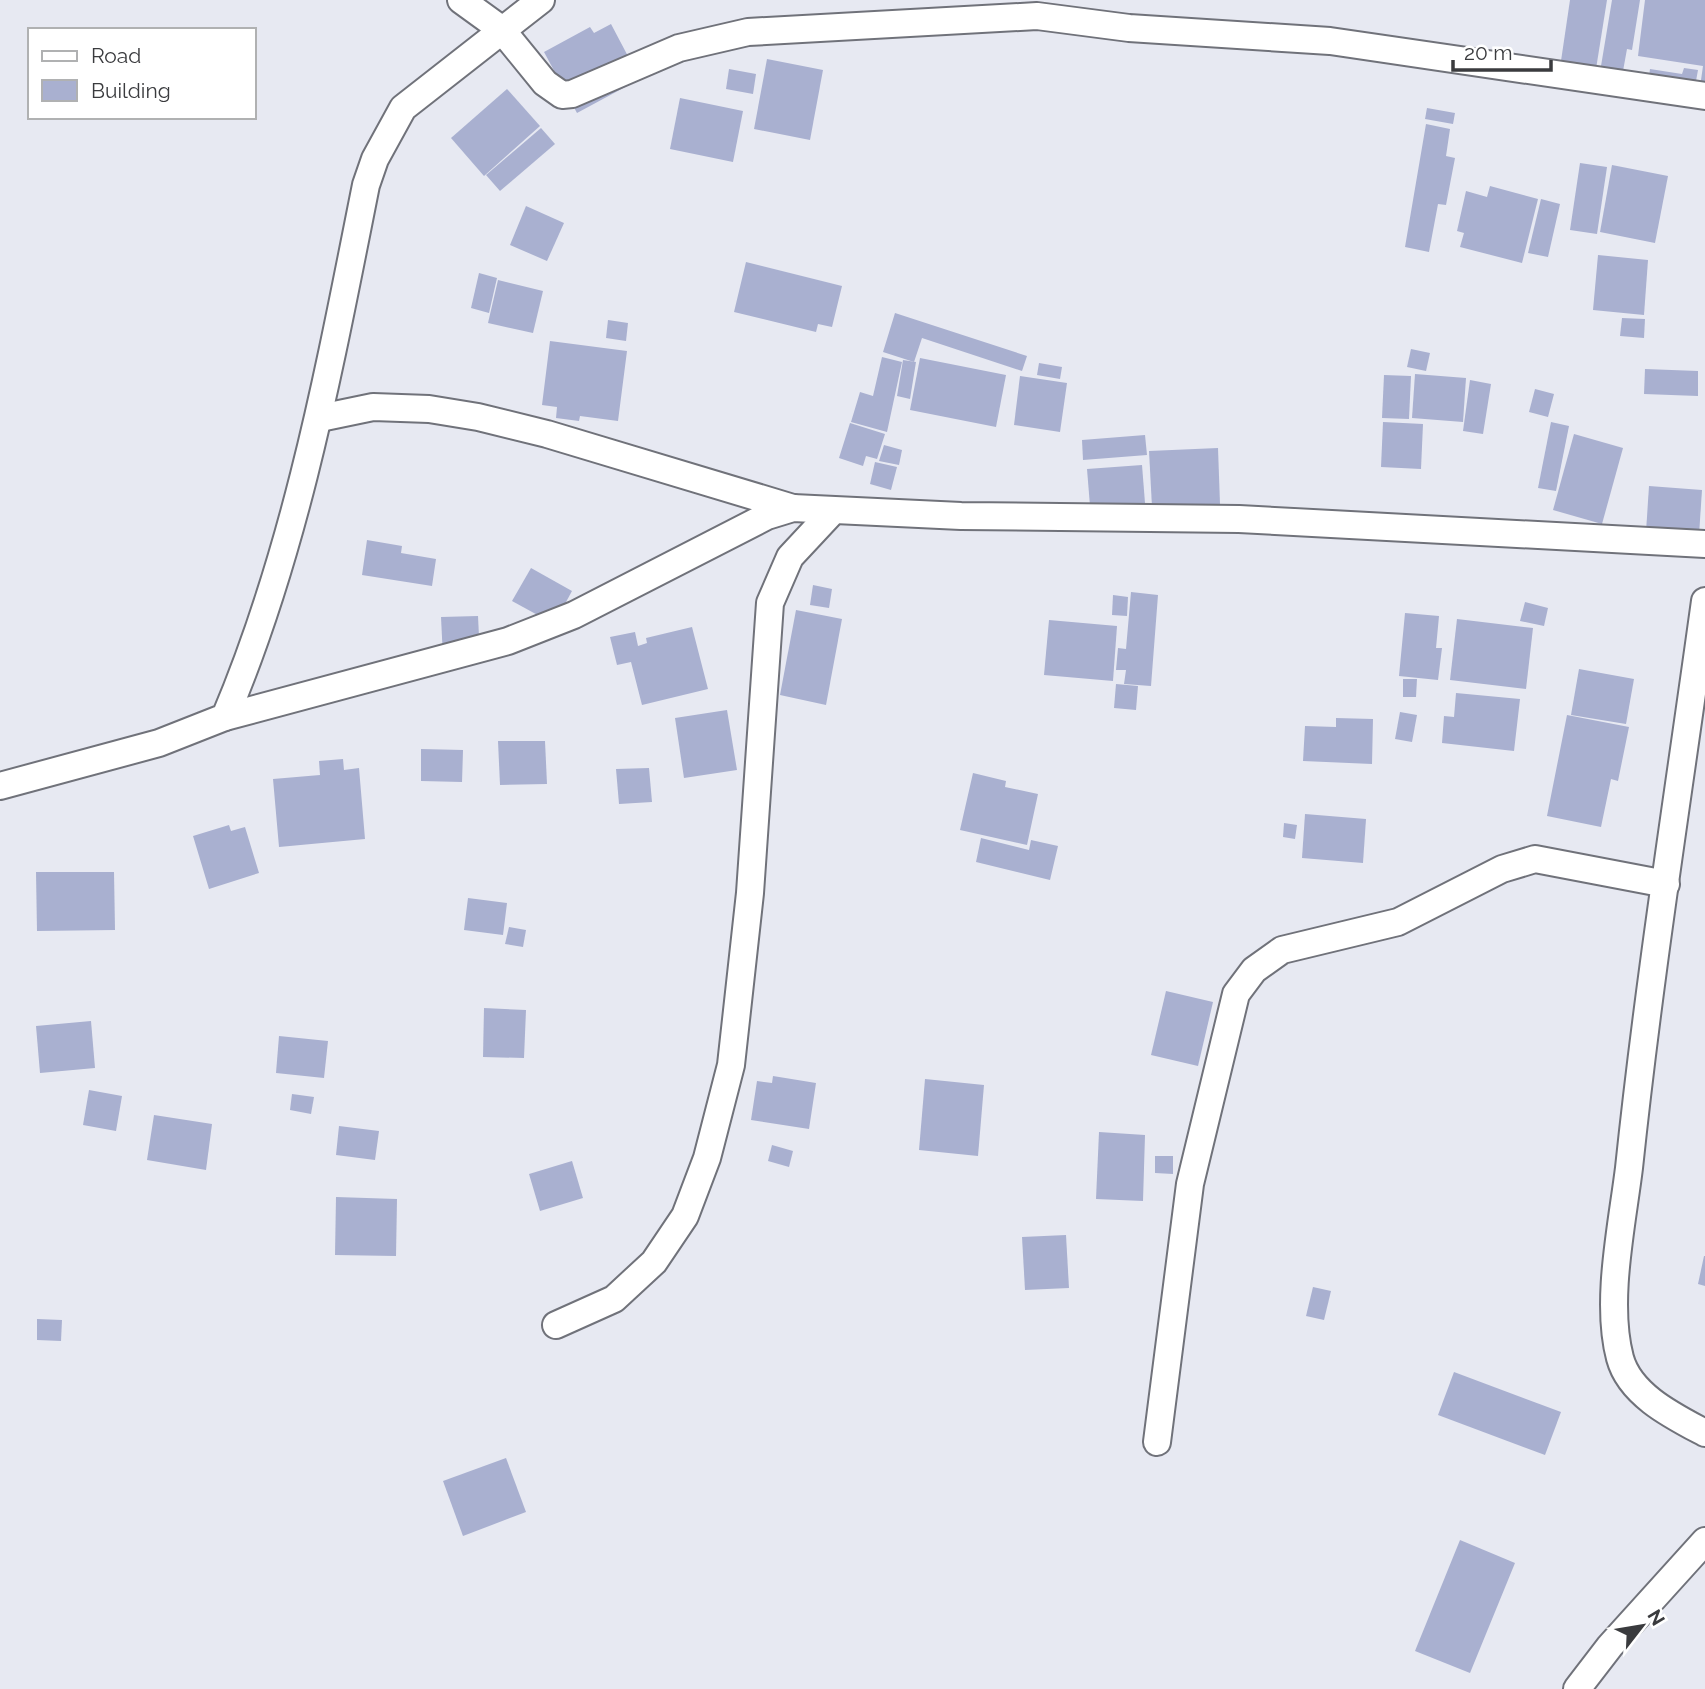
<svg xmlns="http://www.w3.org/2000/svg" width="1705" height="1689" viewBox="0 0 1705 1689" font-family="Raleway,sans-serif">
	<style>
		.building { fill: #a9b0d0 }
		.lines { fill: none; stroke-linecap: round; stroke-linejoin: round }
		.street-casing { stroke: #70727a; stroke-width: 30 }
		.street { stroke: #fff; stroke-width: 26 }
	</style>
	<rect width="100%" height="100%" fill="#e7e9f2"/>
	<g class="building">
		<polygon points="1570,0 1607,0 1592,94 1557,88"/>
		<polygon points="1612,0 1640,0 1632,50 1627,49 1621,82 1599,78"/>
		<polygon points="1645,0 1705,0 1705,102 1698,101 1703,66 1638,56"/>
		<polygon points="611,24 640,79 577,113 544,52 590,27 594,33"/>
		<polygon points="767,59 823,70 810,140 754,129"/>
		<polygon points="1684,68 1698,70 1692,103 1648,84 1650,69 1682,74"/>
		<polygon points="729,69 756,74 753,94 726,89"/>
		<polygon points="507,89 540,126 484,176 451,138"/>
		<polygon points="680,98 743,111 733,162 670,149"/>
		<polygon points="1427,108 1455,113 1453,124 1425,119"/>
		<polygon points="1426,124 1450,129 1446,156 1455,158 1446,205 1438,204 1429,252 1405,247"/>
		<polygon points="541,128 555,144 500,191 486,175"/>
		<polygon points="1580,163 1607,167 1597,234 1570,230"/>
		<polygon points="1612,165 1668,176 1655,243 1600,232"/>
		<polygon points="1490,186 1538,199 1522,263 1460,247 1464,233 1457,231 1466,191 1487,197"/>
		<polygon points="1541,199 1560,204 1548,257 1528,253"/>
		<polygon points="526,206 564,223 547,261 510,245"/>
		<polygon points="1598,255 1648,260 1644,315 1593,310"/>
		<polygon points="746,262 842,286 832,327 818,324 816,332 734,312"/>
		<polygon points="479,273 497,278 489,313 471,308"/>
		<polygon points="498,280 543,291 533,333 488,323"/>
		<polygon points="895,313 1027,356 1022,371 922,338 914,362 883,352"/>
		<polygon points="1622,318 1645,319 1644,338 1620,336"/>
		<polygon points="608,320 628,323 626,341 606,338"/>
		<polygon points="550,341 627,351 618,421 580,416 579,421 556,418 557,407 542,405"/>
		<polygon points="1411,349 1430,353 1426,371 1407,367"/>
		<polygon points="882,357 902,362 887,432 851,422 860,392 873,396"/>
		<polygon points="920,358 1006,375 996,427 910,410"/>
		<polygon points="903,360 916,362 910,399 897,396"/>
		<polygon points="1039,363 1062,367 1060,379 1037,375"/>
		<polygon points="1645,369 1698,371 1698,396 1644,394"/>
		<polygon points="1415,374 1466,378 1463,422 1412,418"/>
		<polygon points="1384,375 1411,376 1409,419 1382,418"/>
		<polygon points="1020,376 1067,383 1060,432 1014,425"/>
		<polygon points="1470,380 1491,384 1483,434 1463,431"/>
		<polygon points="1535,389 1554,394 1548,417 1529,412"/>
		<polygon points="1383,422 1423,424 1421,469 1381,467"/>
		<polygon points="1551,422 1569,426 1556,491 1538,488"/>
		<polygon points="850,423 885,434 877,459 866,456 863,466 839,458"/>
		<polygon points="1574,434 1623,448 1602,524 1553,510"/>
		<polygon points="1145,435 1147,455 1083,460 1082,440"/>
		<polygon points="884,445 902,450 899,465 879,461"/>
		<polygon points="1218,448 1220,504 1152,507 1149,451"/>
		<polygon points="875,462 897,467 891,490 870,484"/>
		<polygon points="1142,465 1145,503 1090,506 1087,469"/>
		<polygon points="1649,486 1702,490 1699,535 1646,532"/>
		<polygon points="367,540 402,546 401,553 436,559 432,586 362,575"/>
		<polygon points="531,568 572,591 554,624 512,601"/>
		<polygon points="813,585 832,589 829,608 810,605"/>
		<polygon points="1131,592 1158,595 1151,686 1124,684 1126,670 1116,670 1118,648 1126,649"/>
		<polygon points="1113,595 1128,597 1127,616 1112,615"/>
		<polygon points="1525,602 1548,608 1544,626 1520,621"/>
		<polygon points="796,610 842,619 826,705 780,695"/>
		<polygon points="1405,613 1439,616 1436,648 1442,648 1438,680 1399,676"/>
		<polygon points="478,616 480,657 443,658 441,617"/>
		<polygon points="1457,619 1533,628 1526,689 1450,680"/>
		<polygon points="1049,620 1117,626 1113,681 1044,675"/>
		<polygon points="692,627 708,689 642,705 631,662 617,665 610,637 635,632 638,646 647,643 646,638"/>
		<polygon points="1579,669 1634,679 1626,724 1571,715"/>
		<polygon points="1403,679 1417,679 1416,697 1403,697"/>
		<polygon points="1116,684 1138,686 1136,710 1114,708"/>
		<polygon points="1456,693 1520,699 1514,751 1442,743 1444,716 1454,717"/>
		<polygon points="727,710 737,770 684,778 675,718"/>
		<polygon points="1400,712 1417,715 1412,742 1395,739"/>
		<polygon points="1567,715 1629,727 1618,781 1611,779 1601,827 1547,816"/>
		<polygon points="1336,718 1373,719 1372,764 1303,761 1305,726 1336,727"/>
		<polygon points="498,741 545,741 547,784 500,785"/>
		<polygon points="421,749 463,750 462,782 421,781"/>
		<polygon points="343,759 344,770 359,768 365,839 279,847 273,779 320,775 319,761"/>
		<polygon points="649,768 652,802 619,804 616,769"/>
		<polygon points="973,773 1006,781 1005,787 1038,794 1027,845 960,830"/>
		<polygon points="1305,814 1366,819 1363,863 1302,858"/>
		<polygon points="1284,823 1297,825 1295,839 1283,837"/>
		<polygon points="229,825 231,831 245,827 259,873 209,889 193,836"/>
		<polygon points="981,838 1029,850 1031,840 1058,846 1050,880 976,862"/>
		<polygon points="36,872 114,872 115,930 37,931"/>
		<polygon points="468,898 507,903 503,935 464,930"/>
		<polygon points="509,927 526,930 523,947 505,944"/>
		<polygon points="1166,991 1213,1002 1198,1066 1151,1055"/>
		<polygon points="484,1008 526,1010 524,1058 483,1057"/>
		<polygon points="91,1021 95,1068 40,1073 36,1026"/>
		<polygon points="279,1036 328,1041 324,1078 276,1073"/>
		<polygon points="773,1076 816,1083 809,1129 751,1120 757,1081 772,1083"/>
		<polygon points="925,1079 984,1085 978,1156 919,1150"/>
		<polygon points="89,1090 122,1096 116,1131 83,1125"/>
		<polygon points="292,1094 314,1097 311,1114 290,1110"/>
		<polygon points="154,1115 212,1124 206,1170 147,1160"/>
		<polygon points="339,1126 379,1131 375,1160 336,1155"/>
		<polygon points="1099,1132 1145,1135 1143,1201 1096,1199"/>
		<polygon points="772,1145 793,1151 789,1167 768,1161"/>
		<polygon points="1155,1156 1173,1156 1173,1174 1155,1173"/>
		<polygon points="572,1161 583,1198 540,1211 529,1174"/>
		<polygon points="336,1197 397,1199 396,1256 335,1255"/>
		<polygon points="1066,1235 1069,1288 1025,1290 1022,1237"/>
		<polygon points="1704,1256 1705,1256 1705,1286 1698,1284"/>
		<polygon points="1313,1287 1331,1291 1324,1320 1306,1316"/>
		<polygon points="37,1319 62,1320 61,1341 37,1340"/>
		<polygon points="1454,1372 1561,1412 1545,1455 1438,1415"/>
		<polygon points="506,1458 526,1512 463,1536 443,1481"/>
		<polygon points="1460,1540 1515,1563 1470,1673 1415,1651"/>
	</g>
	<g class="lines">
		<defs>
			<g id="street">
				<polyline points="461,0 501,29 545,83 562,95 572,94 679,48 748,32 1037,16 1129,28 1330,41 1705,96"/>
				<polyline points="320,418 373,407 429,409 478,417 547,434 793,508"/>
				<path d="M 1705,601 C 1679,790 1649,978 1629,1168 C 1622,1225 1605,1302 1620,1358 C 1630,1395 1673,1416 1705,1433"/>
				<polyline points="225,717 508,641 574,615 767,516 793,508 961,516 1239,519 1705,544"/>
				<path d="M 0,786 L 159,743 L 225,717 C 297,547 330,365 366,185 L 375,159 L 403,108 L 541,0"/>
				<polyline points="556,1325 614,1299 654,1262 685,1216 707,1158 731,1065 750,893 770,603 790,557 832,512"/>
				<polyline points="1157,1442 1190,1184 1236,994 1254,970 1282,950 1398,922 1502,869 1535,859 1666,884"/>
				<polyline points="1577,1689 1610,1646 1705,1541"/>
			</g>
		</defs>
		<use href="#street" class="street-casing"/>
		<use href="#street" class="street"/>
	</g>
	<rect x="28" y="28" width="228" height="91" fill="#ffffff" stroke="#b0b1b2" stroke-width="2"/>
	<rect x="42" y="51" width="35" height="10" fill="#ffffff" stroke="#b0b1b2" stroke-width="2"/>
	<text x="91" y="63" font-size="21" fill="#3a3b3e">Road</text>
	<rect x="42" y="80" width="35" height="21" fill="#a9b0d0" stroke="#b0b1b2" stroke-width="2"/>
	<text x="91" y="98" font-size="21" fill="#3a3b3e">Building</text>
	<g transform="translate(1642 1626) rotate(59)" stroke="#ffffff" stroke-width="5" paint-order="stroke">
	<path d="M0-5L12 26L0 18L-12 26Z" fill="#3a3b3e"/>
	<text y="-10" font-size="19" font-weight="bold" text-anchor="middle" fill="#3a3b3e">N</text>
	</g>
	<path d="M1453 60v10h98v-10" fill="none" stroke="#3a3b3e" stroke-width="3.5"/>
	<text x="1464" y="60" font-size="21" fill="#3a3b3e" stroke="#ffffff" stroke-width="5" paint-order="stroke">20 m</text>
</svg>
